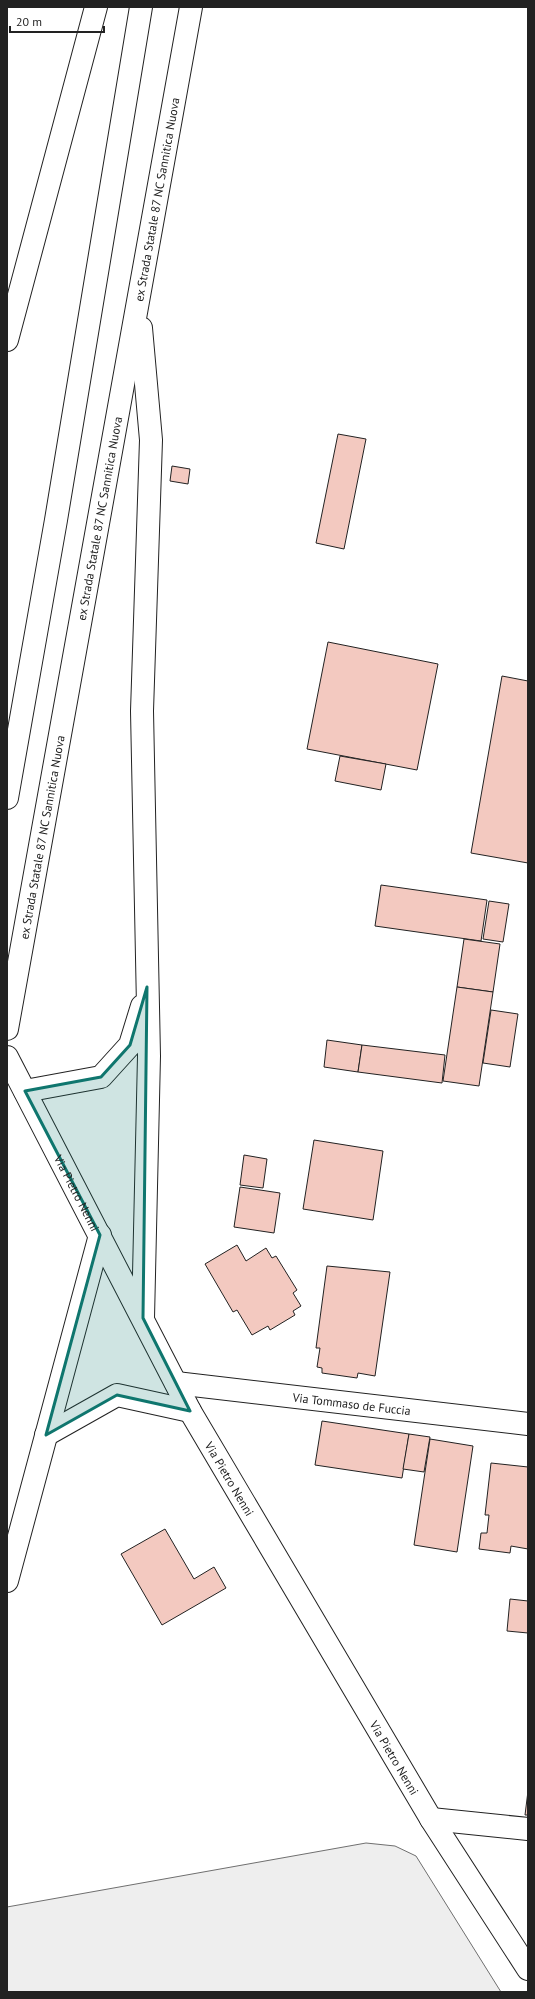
<svg xmlns="http://www.w3.org/2000/svg" width="535" height="1999" viewBox="0 0 535 1999" font-family="'PT Sans',sans-serif">
	<style>
		.green { fill: #eee; stroke: #6f6f6f }
		.building { fill: #f3c9c0; stroke: #222 }
		.lines { fill: none; stroke-linecap: round; stroke-linejoin: round }
		.minor-casing { stroke: #222; stroke-width: 24 }
		.trunk-casing { stroke: #222; stroke-width: 24 }
		.minor { stroke: #fff; stroke-width: 22 }
		.trunk { stroke: #fff; stroke-width: 22 }
		.marked { fill: #0f766e; fill-opacity: 0.2; stroke: #0f766e; stroke-width: 3; stroke-linejoin: round }
		.labels { text-anchor: middle; dominant-baseline: central; stroke-width: 3; stroke-linejoin: round; paint-order: stroke }
		.street-label { font-size: 12px; fill: #222; stroke: #fff }
	</style>
	<rect width="100%" height="100%" fill="#fff"/>
	<polygon class="green" points="366,1843 395,1846 416,1856 501,1992 7,1992 7,1907"/>
	<g class="building">
		<polygon points="338,434 366,439 344,549 316,543"/>
		<polygon points="172,466 190,469 188,484 170,481"/>
		<polygon points="328,642 438,664 417,770 307,749"/>
		<polygon points="502,676 528,681 528,863 471,853"/>
		<polygon points="340,756 386,764 381,790 335,781"/>
		<polygon points="381,885 487,900 481,941 375,926"/>
		<polygon points="489,901 509,904 503,942 483,939"/>
		<polygon points="464,939 500,944 493,992 457,987"/>
		<polygon points="457,987 493,992 479,1086 443,1081"/>
		<polygon points="491,1010 518,1014 510,1067 483,1063"/>
		<polygon points="327,1040 362,1045 358,1072 324,1067"/>
		<polygon points="362,1045 445,1055 442,1083 358,1072"/>
		<polygon points="314,1140 383,1151 373,1220 303,1209"/>
		<polygon points="244,1155 267,1159 263,1188 240,1185"/>
		<polygon points="240,1187 280,1193 274,1233 234,1227"/>
		<polygon points="237,1245 246,1261 266,1248 272,1258 276,1256 297,1290 293,1293 301,1306 293,1311 295,1315 270,1330 268,1326 252,1335 237,1310 233,1312 205,1264"/>
		<polygon points="327,1266 390,1272 375,1376 358,1373 357,1378 322,1373 322,1368 317,1367 320,1348 316,1348"/>
		<polygon points="322,1421 409,1434 402,1478 315,1465"/>
		<polygon points="409,1434 430,1437 424,1472 403,1469"/>
		<polygon points="430,1439 473,1446 457,1552 414,1545"/>
		<polygon points="491,1463 528,1467 528,1549 511,1546 510,1553 479,1549 481,1533 487,1533 489,1515 485,1515"/>
		<polygon points="165,1529 194,1579 214,1567 226,1588 162,1625 121,1554"/>
		<polygon points="510,1599 528,1601 528,1633 507,1631"/>
		<polygon points="528,1791 528,1815 525,1815"/>
	</g>
	<g class="lines">
		<defs>
			<g id="minor">
				<path id="s1" d="M 7,1057 L 190,1411 L 431,1819 L 528,1969"/>
				<path id="s2" d="M 176,1383 L 528,1424"/>
				<polyline points="431,1819 528,1829"/>
			</g>
			<g id="trunk">
				<polyline points="141,328 151,440 142,711 149,1056 143,1318"/>
				<polyline points="7,340 96,7"/>
				<polyline points="7,798 56,520 141,7"/>
				<path id="s3" d="M 7,1029 L 191,7"/>
				<polyline points="25,1091 101,1077 130,1045 142,1006"/>
				<polyline points="46,1435 117,1395 190,1411"/>
				<polyline points="7,1581 100,1235"/>
			</g>
		</defs>
		<use href="#minor" class="minor-casing"/>
		<use href="#trunk" class="trunk-casing"/>
		<use href="#minor" class="minor"/>
		<use href="#trunk" class="trunk"/>
	</g>
	<path class="marked" d="M 147,987 L 143,1318 L 190,1411 L 117,1395 L 46,1435 L 100,1235 L 25,1091 L 101,1077 L 130,1045 Z"/>
	<g class="labels">
		<g class="street-label">
			<text stroke="none"><textPath href="#s3" startOffset="843">ex Strada Statale 87 NC Sannitica Nuova</textPath></text>
			<text stroke="none"><textPath href="#s3" startOffset="519">ex Strada Statale 87 NC Sannitica Nuova</textPath></text>
			<text stroke="none"><textPath href="#s3" startOffset="195">ex Strada Statale 87 NC Sannitica Nuova</textPath></text>
			<text stroke="none"><textPath href="#s1" startOffset="153">Via Pietro Nenni</textPath></text>
			<text stroke="none"><textPath href="#s2" startOffset="177">Via Tommaso de Fuccia</textPath></text>
			<text stroke="none"><textPath href="#s1" startOffset="477">Via Pietro Nenni</textPath></text>
			<text stroke="none"><textPath href="#s1" startOffset="801">Via Pietro Nenni</textPath></text>
		</g>
	</g>
	<rect width="535" height="1999" fill="none" stroke="#222222" stroke-width="16"/>
	<path d="M10 26v6h94v-6" fill="none" stroke="#222222" stroke-width="2"/>
	<text x="16" y="26" font-size="12" fill="#222222" stroke="#ffffff" stroke-width="3" paint-order="stroke">20 m</text>
</svg>
